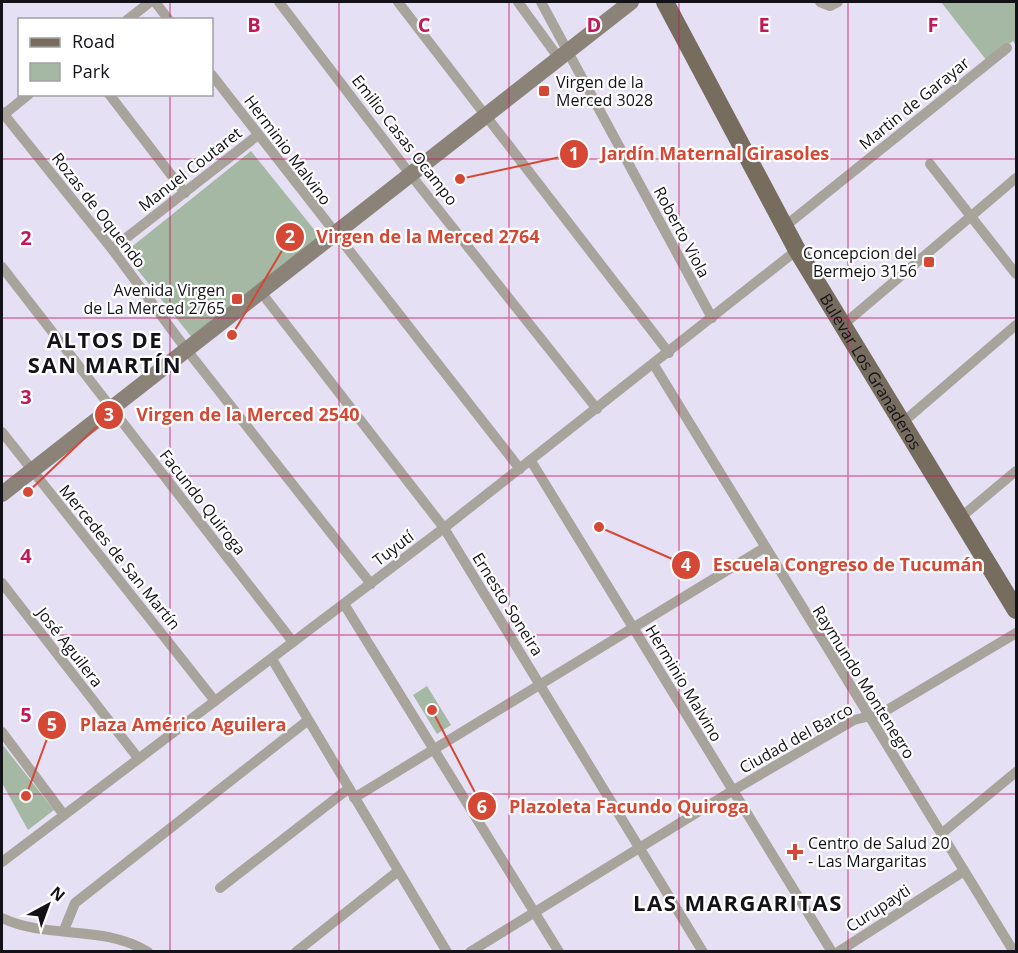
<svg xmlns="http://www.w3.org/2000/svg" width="1018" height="953" viewBox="0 0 1018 953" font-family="'Open Sans',sans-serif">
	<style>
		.green { fill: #a4b8a3 }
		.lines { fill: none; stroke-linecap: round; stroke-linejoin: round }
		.street { stroke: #a8a39b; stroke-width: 10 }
		.secondary { stroke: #8b8378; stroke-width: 16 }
		.primary { stroke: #766d5f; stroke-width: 18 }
		.grid { fill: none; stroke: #c2185b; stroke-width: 1.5; stroke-opacity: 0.55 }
		.poi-dot { fill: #d54836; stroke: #fff; stroke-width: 2 }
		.labels { text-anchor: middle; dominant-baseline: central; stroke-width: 4.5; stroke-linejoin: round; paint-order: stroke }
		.poi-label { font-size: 16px; fill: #141219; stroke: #fff; text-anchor: start }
		.street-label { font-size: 16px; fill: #141219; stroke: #fff }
		.district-label { font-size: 22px; font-weight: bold; letter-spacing: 1.5px; fill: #141219; stroke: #fff }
		.grid-label { font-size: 20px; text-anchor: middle; font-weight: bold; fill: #c2185b; stroke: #fff; stroke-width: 4.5; stroke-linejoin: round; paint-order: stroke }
		.leader { fill: none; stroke: #d54836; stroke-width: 2 }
		.callout-dot { fill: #d54836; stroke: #fff; stroke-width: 2 }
		.mark-label { font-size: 18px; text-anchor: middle; font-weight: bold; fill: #fff }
		.callout-label { font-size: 18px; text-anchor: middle; font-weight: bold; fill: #d54836; stroke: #fff; stroke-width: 4.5; stroke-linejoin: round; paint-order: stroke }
	</style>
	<rect width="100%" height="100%" fill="#e6e0f5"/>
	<g class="green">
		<polygon points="941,2 1016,2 1016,46 1013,41 987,61"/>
		<polygon points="251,151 321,238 194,340 124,253"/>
		<polygon points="427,686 451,725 437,734 413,695"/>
		<polygon points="2,744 54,810 28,830 2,783"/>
	</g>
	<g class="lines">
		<g class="street">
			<polyline points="155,2 169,20"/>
			<polyline points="279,2 410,174 597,409"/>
			<polyline points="398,2 669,353"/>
			<polyline points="518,2 558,57"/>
			<polyline points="541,2 712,318"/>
			<polyline points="820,2 830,6 838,2"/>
			<polyline points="127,20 150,2"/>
			<polyline points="212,75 520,469"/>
			<polyline points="109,94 185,193"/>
			<polyline points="2,112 112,249 186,349 371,584"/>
			<polyline points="2,116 29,94"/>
			<polyline points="930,164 1016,274"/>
			<polyline points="784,227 1007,48"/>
			<polyline points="112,249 258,135"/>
			<polyline points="2,267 293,642"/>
			<polyline points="260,291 444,528 703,952"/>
			<polyline points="843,325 1016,178"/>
			<polyline points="654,365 1014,952"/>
			<polyline points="902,423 1016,325"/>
			<polyline points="2,432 215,701"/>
			<polyline points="531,461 832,952"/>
			<polyline points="960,518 1016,471"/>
			<polyline points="2,583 138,758"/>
			<polyline points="344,604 559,952"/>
			<polyline points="272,659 447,952"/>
			<polyline points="2,732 64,815"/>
			<polyline points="354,798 764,548"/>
			<polyline points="941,834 1016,772"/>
			<polyline points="2,862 444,528 797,250"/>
			<polyline points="220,888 348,789"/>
			<path d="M 2,918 C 48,940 103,924 148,952"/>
			<polyline points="64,930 75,903 307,721"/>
			<polyline points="296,952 397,872"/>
			<polyline points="470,952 732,791 854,720 882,713 1016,633"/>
			<polyline points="838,952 964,871"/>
		</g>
		<polyline class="secondary" points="2,494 631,2"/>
		<path class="primary" id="s1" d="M 665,2 L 797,250 L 1016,610"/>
	</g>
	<path class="grid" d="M 170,2 L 170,20M 339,2 L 339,952M 509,2 L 509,952M 679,2 L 679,952M 848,2 L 848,952M 170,94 L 170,952M 2,159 L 1016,159M 2,318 L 1016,318M 2,476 L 1016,476M 2,635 L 1016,635M 2,794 L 1016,794"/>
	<g class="poi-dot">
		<rect x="538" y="85" width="12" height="12" rx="3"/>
		<rect x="923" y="256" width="12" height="12" rx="3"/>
		<rect x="231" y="293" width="12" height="12" rx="3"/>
		<path d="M792 843h6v6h6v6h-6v6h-6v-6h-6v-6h6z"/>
	</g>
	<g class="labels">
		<g class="poi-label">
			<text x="556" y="82">Virgen de la<tspan x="556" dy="18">Merced 3028</tspan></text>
			<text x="917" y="253" text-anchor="end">Concepcion del<tspan x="917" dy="18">Bermejo 3156</tspan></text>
			<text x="225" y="290" text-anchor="end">Avenida Virgen<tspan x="225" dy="18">de La Merced 2765</tspan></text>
			<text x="808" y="843">Centro de Salud 20<tspan x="808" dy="18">- Las Margaritas</tspan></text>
		</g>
		<g class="street-label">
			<text transform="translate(914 103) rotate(-39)">Martin de Garayar</text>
			<text transform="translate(405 140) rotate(52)">Emilio Casas Ocampo</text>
			<text transform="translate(288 150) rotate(53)">Herminio Malvino</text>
			<text transform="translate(190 169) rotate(-38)">Manuel Coutaret</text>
			<text transform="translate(99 210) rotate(52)">Rozas de Oquendo</text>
			<text transform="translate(682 232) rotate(62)">Roberto Viola</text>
			<text stroke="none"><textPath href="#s1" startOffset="423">Bulevar Los Granaderos</textPath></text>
			<text transform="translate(203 502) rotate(52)">Facundo Quiroga</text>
			<text transform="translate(393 548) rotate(-37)">Tuyutí</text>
			<text transform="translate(120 557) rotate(51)">Mercedes de San Martín</text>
			<text transform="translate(508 604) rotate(58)">Ernesto Soneira</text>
			<text transform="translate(70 647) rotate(52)">José Aguilera</text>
			<text transform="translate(864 682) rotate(58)">Raymundo Montenegro</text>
			<text transform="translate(684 683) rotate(59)">Herminio Malvino</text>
			<text transform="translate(796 738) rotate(-29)">Ciudad del Barco</text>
			<text transform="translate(878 908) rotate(-33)">Curupayti</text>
		</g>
		<g class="district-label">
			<text x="105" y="339">ALTOS DE<tspan x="105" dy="25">SAN MARTÍN</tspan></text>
			<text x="738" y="902">LAS MARGARITAS</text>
		</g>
	</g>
	<g class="grid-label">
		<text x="254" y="32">B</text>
		<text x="424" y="32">C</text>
		<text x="594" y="32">D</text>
		<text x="764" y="32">E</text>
		<text x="933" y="32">F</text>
		<text x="26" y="245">2</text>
		<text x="26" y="404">3</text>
		<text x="26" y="563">4</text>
		<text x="26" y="722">5</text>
	</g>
	<path class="leader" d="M460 179L574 154M232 335L290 237M28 492L109 415M599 527L686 565M26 796L52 725M432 710L482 806"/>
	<g class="callout-dot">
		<circle cx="460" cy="179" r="6"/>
		<circle cx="232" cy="335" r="6"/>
		<circle cx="28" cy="492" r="6"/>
		<circle cx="599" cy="527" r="6"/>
		<circle cx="26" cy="796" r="6"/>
		<circle cx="432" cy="710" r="6"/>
		<circle cx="574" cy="154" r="15"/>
		<circle cx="290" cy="237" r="15"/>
		<circle cx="109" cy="415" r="15"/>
		<circle cx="686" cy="565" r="15"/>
		<circle cx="52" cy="725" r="15"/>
		<circle cx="482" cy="806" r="15"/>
	</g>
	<g class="mark-label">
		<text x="574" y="160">1</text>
		<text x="290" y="243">2</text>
		<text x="109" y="421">3</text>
		<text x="686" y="571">4</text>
		<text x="52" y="731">5</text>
		<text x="482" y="813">6</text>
	</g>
	<g class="callout-label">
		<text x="715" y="160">Jardín Maternal Girasoles</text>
		<text x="428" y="243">Virgen de la Merced 2764</text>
		<text x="248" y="421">Virgen de la Merced 2540</text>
		<text x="848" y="571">Escuela Congreso de Tucumán</text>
		<text x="183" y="731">Plaza Américo Aguilera</text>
		<text x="629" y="813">Plazoleta Facundo Quiroga</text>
	</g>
	<rect width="1018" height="953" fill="none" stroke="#141219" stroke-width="6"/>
	<rect x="18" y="18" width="195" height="78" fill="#ffffff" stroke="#a1a0a3" stroke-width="1.5"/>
	<rect x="30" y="38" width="30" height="9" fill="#766d5f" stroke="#a1a0a3" stroke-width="1.5"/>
	<text x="72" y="48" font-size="18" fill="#141219">Road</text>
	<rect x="30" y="63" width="30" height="18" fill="#a4b8a3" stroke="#a1a0a3" stroke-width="1.5"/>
	<text x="72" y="78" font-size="18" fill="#141219">Park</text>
	<g transform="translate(48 905) rotate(41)" stroke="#ffffff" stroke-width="4.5" paint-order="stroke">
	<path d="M0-4.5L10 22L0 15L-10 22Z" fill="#141219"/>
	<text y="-9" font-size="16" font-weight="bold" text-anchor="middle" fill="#141219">N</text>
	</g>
</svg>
